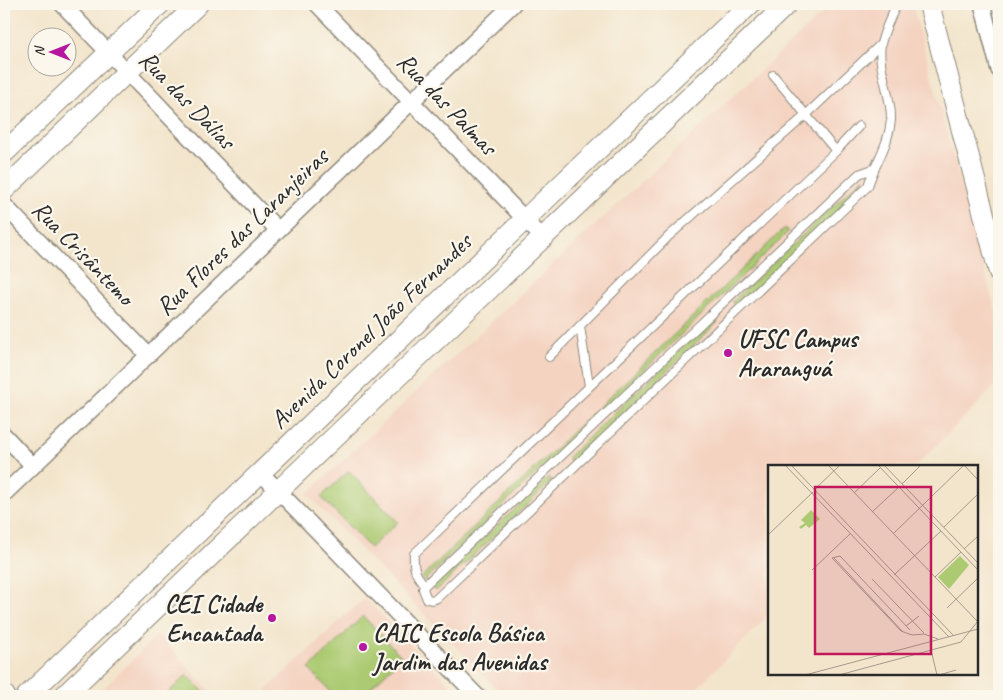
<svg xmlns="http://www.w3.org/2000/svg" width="1003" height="700" viewBox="0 0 1003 700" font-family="Caveat,sans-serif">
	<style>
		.built { fill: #f4d3c1 }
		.grass { fill: #abca71; stroke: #6b7a4e }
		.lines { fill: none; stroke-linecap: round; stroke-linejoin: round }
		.lane-casing { stroke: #8f887c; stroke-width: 10 }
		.street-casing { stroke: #8f887c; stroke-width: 18 }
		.secondary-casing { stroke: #8f887c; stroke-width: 22 }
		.lane { stroke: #fff; stroke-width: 8 }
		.street { stroke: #fff; stroke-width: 15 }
		.secondary { stroke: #fff; stroke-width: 20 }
		.poi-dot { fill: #b5179e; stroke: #fbf7ec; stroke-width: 2 }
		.labels { text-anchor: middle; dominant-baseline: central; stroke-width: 4.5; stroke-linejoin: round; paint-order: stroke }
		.street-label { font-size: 25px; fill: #2b2b2b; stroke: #fbf7ec }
		.poi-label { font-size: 25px; font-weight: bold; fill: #2b2b2b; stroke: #fbf7ec; text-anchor: start }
		.inset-road { fill: none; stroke: #a39b8c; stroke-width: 1 }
		.view { fill: #c2185b; fill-opacity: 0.15; stroke: #c2185b; stroke-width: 2.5 }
		.inset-edge { fill: none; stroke: #2b2b2b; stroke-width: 2.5 }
	</style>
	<rect width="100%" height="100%" fill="#fbf7ec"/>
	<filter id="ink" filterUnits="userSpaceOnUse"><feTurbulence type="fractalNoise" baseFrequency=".02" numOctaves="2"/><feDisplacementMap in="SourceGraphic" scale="10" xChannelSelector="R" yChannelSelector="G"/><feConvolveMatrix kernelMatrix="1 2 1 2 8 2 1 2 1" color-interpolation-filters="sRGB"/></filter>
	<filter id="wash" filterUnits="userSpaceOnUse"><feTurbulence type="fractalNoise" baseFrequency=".0096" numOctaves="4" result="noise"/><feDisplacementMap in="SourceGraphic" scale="20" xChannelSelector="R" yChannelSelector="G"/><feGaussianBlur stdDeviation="1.12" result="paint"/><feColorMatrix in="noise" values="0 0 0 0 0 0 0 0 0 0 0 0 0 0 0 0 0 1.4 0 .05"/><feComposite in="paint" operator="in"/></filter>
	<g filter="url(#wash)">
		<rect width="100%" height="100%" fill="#f3e5cc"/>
		<g class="built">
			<polygon points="832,4 912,4 999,324 999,382 916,466 769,466 769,615 689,696 504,696 307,494"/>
			<polygon points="364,598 462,696 260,696"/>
			<polygon points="158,635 215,696 95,696"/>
		</g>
		<g class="grass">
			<polygon points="864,177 853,196 737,306 732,302"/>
			<polygon points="785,228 788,232 424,581 421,578"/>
			<polygon points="714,318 718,322 572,462 567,458"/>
			<polygon points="349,471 398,522 370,548 321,497"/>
			<polygon points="549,477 552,481 436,591 432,587"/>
			<polygon points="363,616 402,657 362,696 335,696 309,669"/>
			<polygon points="187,675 208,696 165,696"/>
		</g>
	</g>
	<g filter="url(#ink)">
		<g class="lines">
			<defs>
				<g id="lane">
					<polyline points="773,75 836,151"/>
					<path d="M 873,169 L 859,174 L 425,585 L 423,589 L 427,599 L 433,600 L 437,598 L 868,186 C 875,163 889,145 891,120 C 892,95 877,69 881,44 C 884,30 891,16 897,4"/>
					<polyline points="580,326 589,386"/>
					<polyline points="549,357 669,236 806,115 881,44"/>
					<path d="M 425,585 C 415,575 413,568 414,554 L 836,151 L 859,126"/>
				</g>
				<g id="street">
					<polyline points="62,4 278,230"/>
					<polyline points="317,4 542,237"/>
					<polyline points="982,4 999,70"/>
					<polyline points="4,205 148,355"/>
					<polyline points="4,435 33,466"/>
					<polyline points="261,473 477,696"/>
					<polyline points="4,494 513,4"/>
				</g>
				<g id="secondary">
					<polyline points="929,4 999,272"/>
					<polyline points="4,153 160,4"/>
					<polyline points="4,190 198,4"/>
					<polyline points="4,695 5,696"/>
					<polyline points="27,696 750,4"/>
					<polyline points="64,696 787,4"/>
				</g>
			</defs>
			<use href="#lane" class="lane-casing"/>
			<use href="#street" class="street-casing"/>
			<use href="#secondary" class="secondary-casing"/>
			<use href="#lane" class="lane"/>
			<use href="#street" class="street"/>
			<use href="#secondary" class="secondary"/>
		</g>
	</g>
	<g class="poi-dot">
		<circle cx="728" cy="353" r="5"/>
		<circle cx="272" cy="618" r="5"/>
		<circle cx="363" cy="647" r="5"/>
	</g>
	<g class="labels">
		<g class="street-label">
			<text transform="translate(187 100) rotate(46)">Rua das Dálias</text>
			<text transform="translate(447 104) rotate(46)">Rua das Palmas</text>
			<text transform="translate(242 232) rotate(-44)">Rua Flores das Laranjeiras</text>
			<text transform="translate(83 253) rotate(46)">Rua Crisântemo</text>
			<text transform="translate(371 331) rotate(-44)">Avenida Coronel João Fernandes</text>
		</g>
		<g class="poi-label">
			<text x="738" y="339">UFSC Campus<tspan x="738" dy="29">Araranguá</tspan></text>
			<text x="262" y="604" text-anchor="end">CEI Cidade<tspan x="262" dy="29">Encantada</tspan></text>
			<text x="373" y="633">CAIC Escola Básica<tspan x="373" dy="29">Jardim das Avenidas</tspan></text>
		</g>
	</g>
	<g transform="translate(768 465)">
		<rect width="210" height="210" fill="#f3e5cc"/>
		<path d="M 43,45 L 52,54 L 41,63 L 38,60 L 33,64 L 31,62 L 37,58 L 33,55 ZM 192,91 L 201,100 L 181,124 L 170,112 Z" fill="#abca71"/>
		<path class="inset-road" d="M 17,0 L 181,172M 23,0 L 185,170M 60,0 L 210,157M 110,0 L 210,105M 116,0 L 210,98M 196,0 L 210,15M 134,19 L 153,0M 46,25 L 72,0M 86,28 L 112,3M 104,47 L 131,22M 176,62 L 210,29M 125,69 L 196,0M 0,70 L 45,27M 196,84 L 210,71M 66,93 L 135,167M 44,105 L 83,68M 126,110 L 173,66M 167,112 L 193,87M 104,114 L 156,168M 179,143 L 210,113M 138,161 L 151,151M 142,165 L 72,91 L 64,93 L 133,166 L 144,170 L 156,169 L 170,174M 163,185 L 169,210M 37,210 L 210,164M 71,210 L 193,177 L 210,156M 171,210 L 188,205"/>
		<path class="view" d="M 47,22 L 163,22 L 163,189 L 47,189 Z"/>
		<rect width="210" height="210" class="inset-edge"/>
	</g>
	<rect width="1003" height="700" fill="none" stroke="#fbf7ec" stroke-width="20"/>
	<g transform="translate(52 52) rotate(270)"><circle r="24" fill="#fbf7ec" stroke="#a8a59f"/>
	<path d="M0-4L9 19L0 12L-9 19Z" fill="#b5179e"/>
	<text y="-8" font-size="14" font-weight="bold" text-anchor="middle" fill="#2b2b2b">N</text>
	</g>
</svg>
